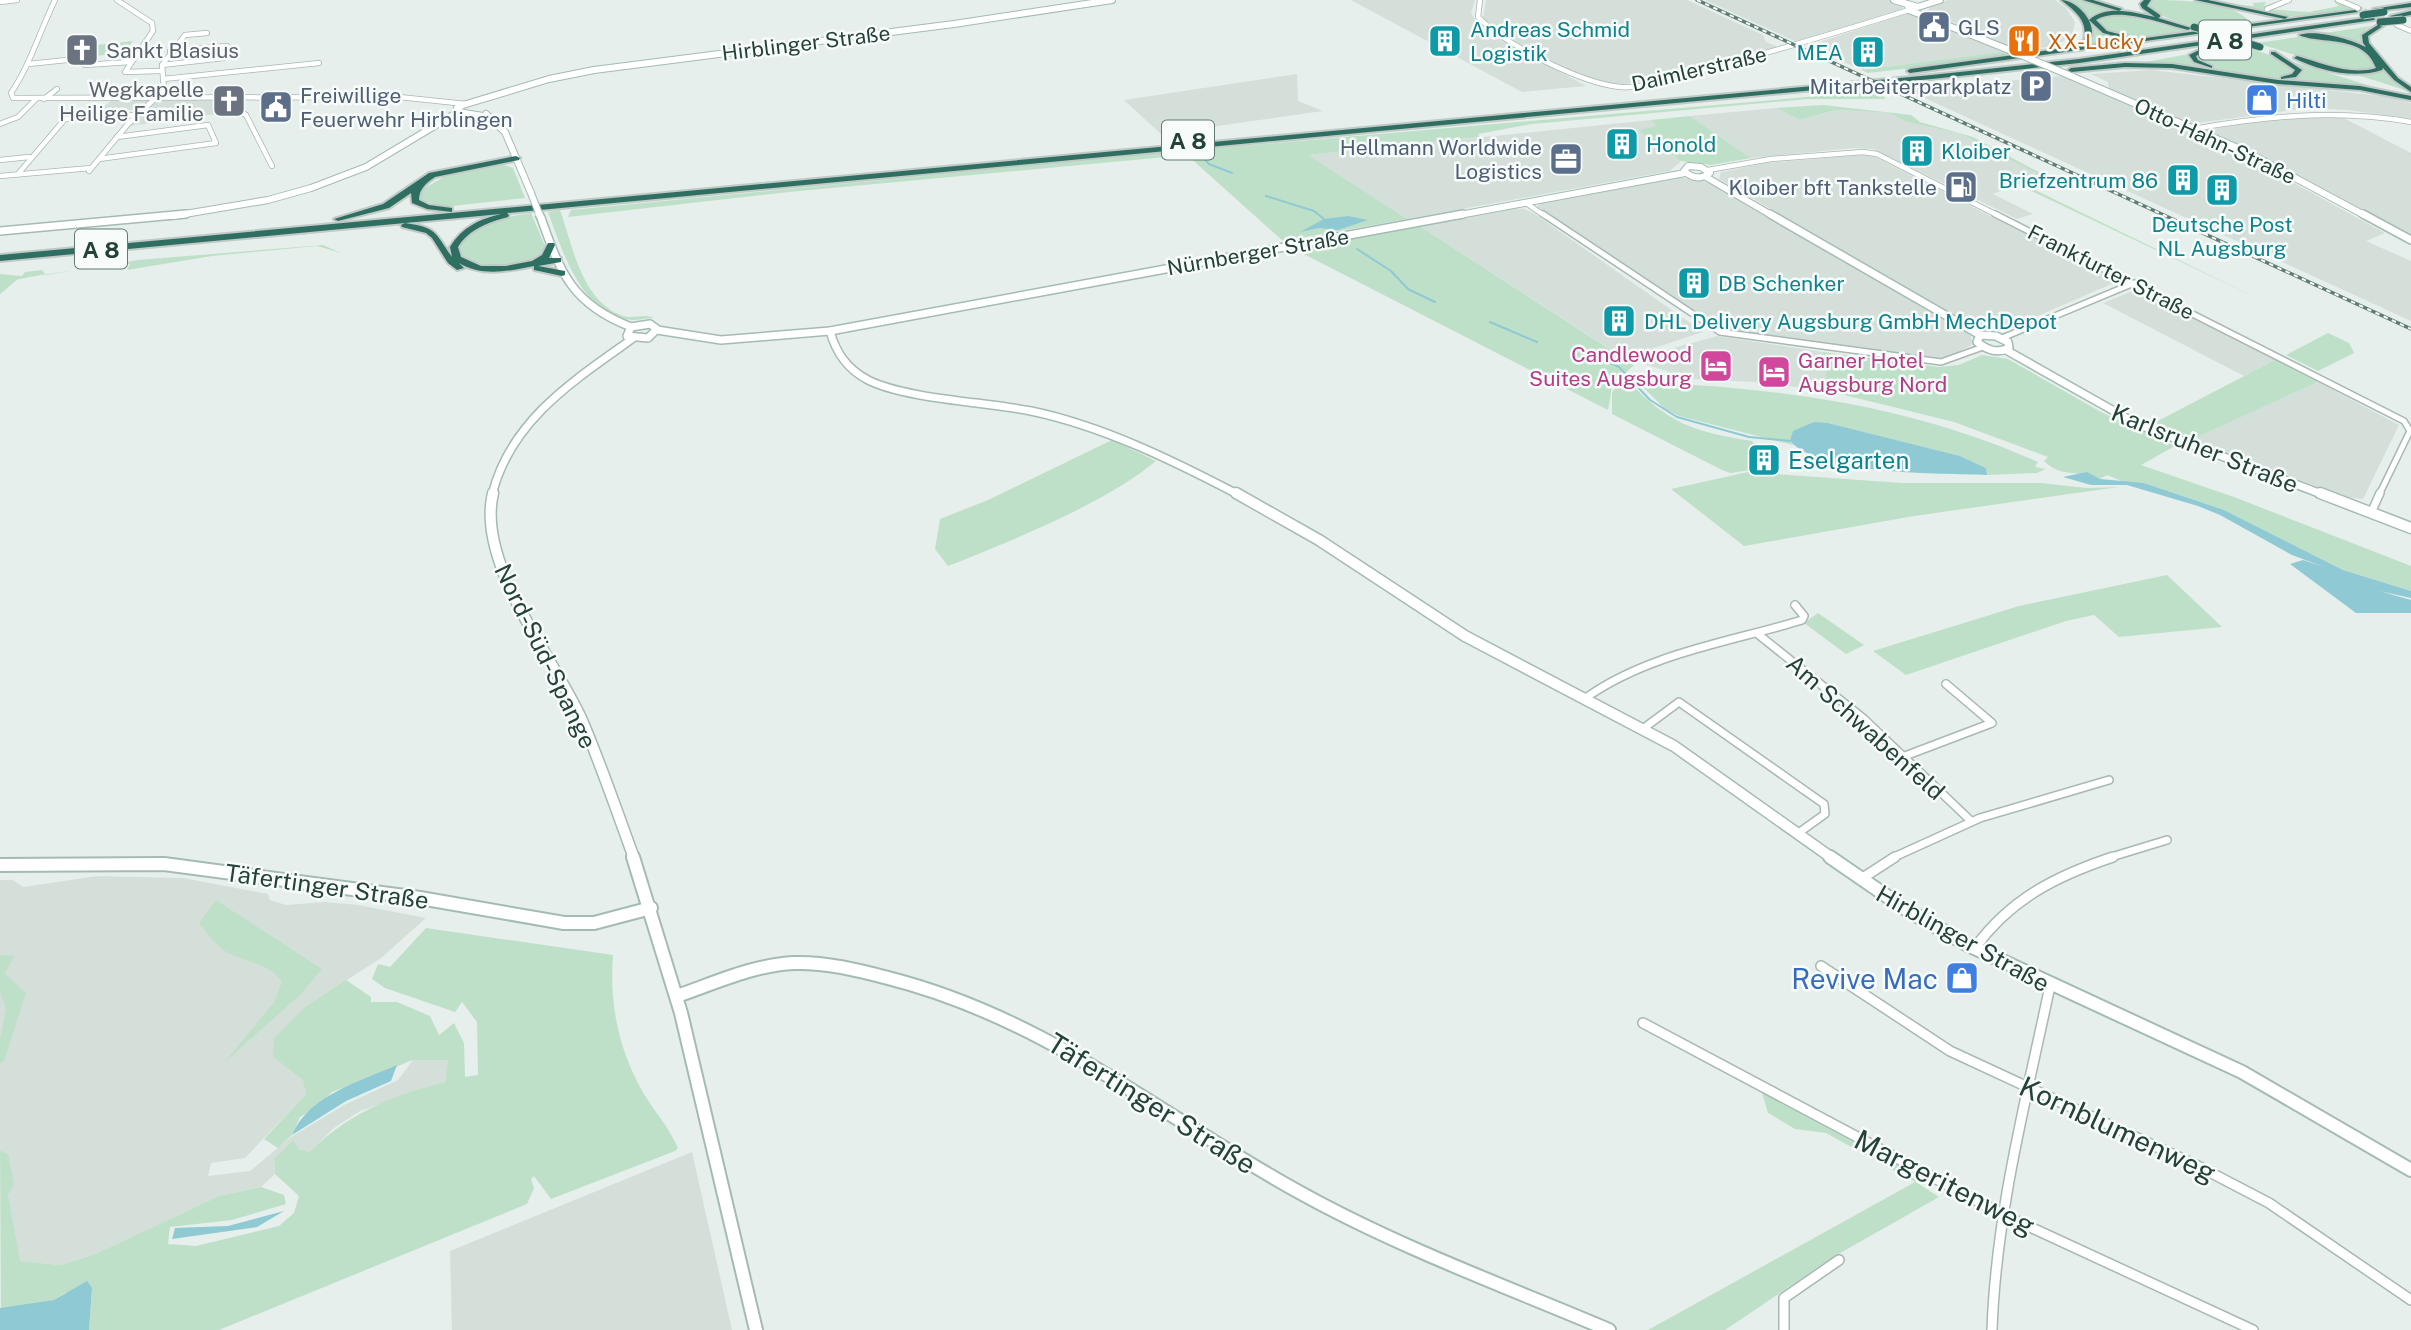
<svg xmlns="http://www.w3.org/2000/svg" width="2411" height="1330" viewBox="0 0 2411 1330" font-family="'Public Sans',sans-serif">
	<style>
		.built { fill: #d4dfda }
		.green { fill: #bfe0c8 }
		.water { fill: #8ec9d4 }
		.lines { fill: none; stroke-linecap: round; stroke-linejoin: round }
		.stream { stroke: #8ec9d4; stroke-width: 2 }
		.street-tunnel { stroke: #bfccc8; stroke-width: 4.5; stroke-dasharray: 4.5 2; stroke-linecap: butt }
		.street-far3-casing { stroke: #a8b8b2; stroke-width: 6 }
		.street-far2-casing { stroke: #a8b8b2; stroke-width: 8 }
		.street-far1-casing { stroke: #a8b8b2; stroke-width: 10 }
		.street-casing { stroke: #a8b8b2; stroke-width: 12 }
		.secondary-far3-casing { stroke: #a4bbb3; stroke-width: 8 }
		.secondary-far2-casing { stroke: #a4bbb3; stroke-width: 10 }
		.secondary-far1-casing { stroke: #a4bbb3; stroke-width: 13 }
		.secondary-casing { stroke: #a4bbb3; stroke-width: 16 }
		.highway-casing { stroke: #c2cac8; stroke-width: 4 }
		.street-far3 { stroke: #fff; stroke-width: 4.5 }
		.street-far2 { stroke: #fff; stroke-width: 5 }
		.street-far1 { stroke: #fff; stroke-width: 7 }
		.street { stroke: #fff; stroke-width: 9 }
		.secondary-far3 { stroke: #fff; stroke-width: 6 }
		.secondary-far2 { stroke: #fff; stroke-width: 7 }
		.secondary-far1 { stroke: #fff; stroke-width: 10 }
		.secondary { stroke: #fff; stroke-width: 12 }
		.highway { fill: #2f6f62; fill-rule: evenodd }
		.rail-casing { stroke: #5f7d75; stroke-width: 3.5 }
		.rail { stroke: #f7fbf9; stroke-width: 2; stroke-dasharray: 4.5; stroke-linecap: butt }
		.secondary-bridge-far1-casing { stroke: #a4bbb3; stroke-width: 8; stroke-linecap: butt }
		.secondary-bridge-casing { stroke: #a4bbb3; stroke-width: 10; stroke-linecap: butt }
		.highway-bridge-casing { stroke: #c2cac8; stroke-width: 9; stroke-linecap: butt }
		.secondary-bridge-far1 { stroke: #fff; stroke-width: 6 }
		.secondary-bridge { stroke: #fff; stroke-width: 7 }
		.highway-bridge { stroke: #2f6f62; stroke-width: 7 }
		.labels { text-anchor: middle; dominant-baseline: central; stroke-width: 5; stroke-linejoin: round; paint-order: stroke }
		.far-service-label { font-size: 21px; fill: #4e5e75; stroke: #f7fbf9; text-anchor: end }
		.far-culture-label { font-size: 21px; fill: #0d838f; stroke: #f7fbf9; text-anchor: start }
		.far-food-label { font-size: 21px; fill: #c56008; stroke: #f7fbf9; text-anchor: start }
		.far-street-label { font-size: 21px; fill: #24423a; stroke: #f7fbf9 }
		.far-worship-label { font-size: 21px; fill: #5b616d; stroke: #f7fbf9; text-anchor: start }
		.far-shop-label { font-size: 21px; fill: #366cbe; stroke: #f7fbf9; text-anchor: start }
		.far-hotel-label { font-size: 21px; fill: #b23c85; stroke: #f7fbf9; text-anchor: end }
		.shield { fill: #f7fbf9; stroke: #637a73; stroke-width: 2 }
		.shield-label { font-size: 23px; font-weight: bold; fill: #24423a }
		.street-label { font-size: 24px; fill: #24423a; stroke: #f7fbf9 }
		.culture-label { font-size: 24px; fill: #0d838f; stroke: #f7fbf9; text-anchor: start }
		.near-shop-label { font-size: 28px; fill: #366cbe; stroke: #f7fbf9; text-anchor: end }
		.near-street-label { font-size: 28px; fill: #24423a; stroke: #f7fbf9 }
	</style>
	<rect width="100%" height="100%" fill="#e6efeb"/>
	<g class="built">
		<polygon points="1351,0 1475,0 1471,13 1481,29 1586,86 1522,92"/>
		<polygon points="1486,0 1687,0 1763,35 1766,42 1778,47 1661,79 1616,85 1584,79 1496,31 1483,19"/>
		<polygon points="1705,0 1889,0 1903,6 1903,9 1799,43"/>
		<polygon points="1948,0 2055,0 2066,8 2075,22 2072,37 2049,47 2017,50 1927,11 1933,5"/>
		<polygon points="1909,13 2007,51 1862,70 1807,46"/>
		<polygon points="2151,70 2390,97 2411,103 2411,119 2348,110 2309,108 2190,124 2109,90 2108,82 2091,74"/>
		<polygon points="1297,74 1298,101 1323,111 1161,134 1124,100"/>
		<polygon points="2063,76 2230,148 2385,233 2366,241 2411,261 2411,321 1905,89"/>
		<polygon points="208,98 237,111 130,126 144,110 101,109 111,101"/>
		<polygon points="1776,108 1800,120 1836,110 1889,113 1907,122 1961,134 2041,175 1993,194 2033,214 2017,219 1873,149 1854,148 1751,158 1690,116"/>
		<polygon points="2336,114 2411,153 2411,237 2206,130 2281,117"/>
		<polygon points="1651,120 1658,126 1639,130 1681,161 1670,171 1407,219 1307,155"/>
		<polygon points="1862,155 1875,157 2110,277 2116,282 2003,331 1977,328 1719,179 1721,172 1765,163"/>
		<polygon points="1679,177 1710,183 1962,329 1971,336 1972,345 1942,360 1718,330 1537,207 1542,202"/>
		<polygon points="1509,208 1524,209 1535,214 1703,332 1624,358 1418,225"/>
		<polygon points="2130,292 2148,295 2275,360 2244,376 2103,303"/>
		<polygon points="1717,336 1823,352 1828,391 1756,382 1665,378 1667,371 1641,363 1670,349"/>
		<polygon points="2318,382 2399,425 2363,499 2346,497 2191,440"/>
		<polygon points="98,876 183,878 268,894 270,900 286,905 324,902 358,905 426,918 381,958 305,1007 273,1057 304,1080 306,1094 245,1158 211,1163 208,1176 250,1171 291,1137 344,1105 398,1080 413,1060 449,1060 445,1082 360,1111 334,1128 309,1152 299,1149 293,1141 274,1159 275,1174 261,1187 219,1196 93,1255 60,1265 19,1261 8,1194 8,1154 0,1150 0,880 13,880 23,887"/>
		<polygon points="692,1152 732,1330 452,1330 450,1251"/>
	</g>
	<g class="green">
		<polygon points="2066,0 2082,0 2133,14 2098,14 2090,20 2107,33 2141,40 2080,49 2090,40 2092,32 2074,6"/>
		<path d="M 2153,0 C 2176,0 2236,1 2249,22 C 2225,39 2169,23 2147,7 L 2146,3 Z"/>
		<path d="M 2203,0 C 2220,0 2237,6 2254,6 L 2253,3 L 2266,2 L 2264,6 L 2283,0 L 2265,9 L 2309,12 L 2339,6 L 2332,0 L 2355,9 L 2310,16 L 2281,16 Z"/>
		<path d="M 2120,14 L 2193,33 C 2160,37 2121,46 2095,22 L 2101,16 Z"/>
		<polygon points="2372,26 2366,29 2363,42 2392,78 2411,92 2257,43"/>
		<polygon points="133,41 123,53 65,59 70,48"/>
		<polygon points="2238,45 2390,92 2197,68 2135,64"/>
		<polygon points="2007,51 2018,56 1868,73 1862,70"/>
		<polygon points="1878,91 1886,99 1808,99 1532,124 1478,134 1480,137 1308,155 1407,219 1283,241 1187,155 789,192 568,217 571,210 1182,151"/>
		<polygon points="1823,105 1911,115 1920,122 1973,137 2044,175 2028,183 2033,189 2259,299 2019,185 2040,175 1961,134 1907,122 1889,113 1836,110 1800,120 1776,108"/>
		<polygon points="1690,116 1751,158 1711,165 1681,161 1638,130 1657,126 1651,120"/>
		<polygon points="504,165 513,168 525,198 443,207 421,200 421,190 444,177"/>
		<path d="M 560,210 C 573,246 581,301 623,316 C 633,319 645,313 654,318 C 647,318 640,320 632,320 C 582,317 562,250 548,212 Z"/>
		<path d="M 531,213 L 545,246 L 539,260 C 505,268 491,271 459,256 L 459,244 C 481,223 502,217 531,213 Z"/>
		<polygon points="1418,225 1634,365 1612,386 1608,410 1294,249"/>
		<path d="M 323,245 L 341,253 L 317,246 L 212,256 L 127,270 L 130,264 C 113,265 26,276 17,280 C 11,284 6,290 0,294 L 0,274 L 22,276 L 25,272 L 42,270 L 46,275 L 138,260 Z"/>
		<polygon points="2328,333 2349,343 2354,353 2318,371 2286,355"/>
		<path d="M 1823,352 L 1938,367 L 1959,365 L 1982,355 L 2008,359 L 2101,412 L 2175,446 L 2141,465 L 2234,497 L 2411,566 L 2411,591 L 2343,570 L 2224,510 L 2144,483 L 2124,482 L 2107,475 L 2100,479 C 2080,469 2062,479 2044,461 L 2048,457 L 1954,422 L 1828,391 Z"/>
		<polygon points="2275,360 2318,382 2191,440 2152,424"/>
		<path d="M 1623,376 C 1667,422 1689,431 1752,441 L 1757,447 L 1755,462 L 1779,463 L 1780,466 L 1752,465 L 1751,470 L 1730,473 L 1722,470 L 1612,414 L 1612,393 Z"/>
		<path d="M 1653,383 C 1785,388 1916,407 2038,462 L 2035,467 L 2046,469 L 2037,473 L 1987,475 L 1986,468 L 1960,456 L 1828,423 L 1790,441 L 1793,445 L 1679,416 L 1664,408 L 1640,384 Z"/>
		<path d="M 1112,440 L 1156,461 C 1104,504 1011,541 948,566 L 935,549 L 940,519 L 988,500 Z"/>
		<polygon points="1748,472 1902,483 2041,483 2087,488 2119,487 1914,516 1744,546 1671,489"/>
		<polygon points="2167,575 2222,627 2119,637 2094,615 2066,621 1906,675 1873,651 2019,606"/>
		<polygon points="1818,613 1864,645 1846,654 1804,623"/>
		<path d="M 216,900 L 322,969 L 302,993 L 224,1063 L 274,1002 L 282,982 C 271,964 243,962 225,951 C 215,945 206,932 199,923 Z"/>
		<path d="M 426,928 L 613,955 C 609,1008 620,1057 649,1102 C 660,1118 670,1130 678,1148 L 675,1151 L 551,1199 L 534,1176 L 531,1179 L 534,1188 L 527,1204 L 219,1330 L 89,1330 L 92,1289 L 65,1293 L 54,1300 L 1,1310 L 0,1150 L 8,1154 L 14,1184 L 8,1194 L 20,1261 L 60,1265 L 93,1255 L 219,1196 L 261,1187 L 284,1195 L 286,1204 L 232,1220 L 170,1227 L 168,1244 L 196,1246 L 279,1226 L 294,1213 L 299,1196 L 275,1174 L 274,1159 L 293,1140 L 299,1149 L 309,1152 C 350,1113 390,1096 445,1082 L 448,1060 L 413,1060 L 332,1092 L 316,1108 L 300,1117 L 292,1135 L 278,1148 L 264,1139 L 306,1094 L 303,1080 L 273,1057 L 274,1038 L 305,1007 L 346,980 L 371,997 L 371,1002 L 397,1002 L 430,1016 L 439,1035 L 454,1023 L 464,1043 L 465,1077 L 478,1075 L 477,1022 L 462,1002 L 455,1012 L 385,988 L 372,979 L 378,964 L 390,967 Z"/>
		<polygon points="0,955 14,956 5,974 26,993 4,1061 0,1064 0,1040 6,1008 0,992"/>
		<polygon points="1761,1089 1924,1176 1916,1182 1939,1197 1835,1256 1725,1330 1648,1330 1915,1182 1826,1133 1795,1129 1768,1113"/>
	</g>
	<g class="water">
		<polygon points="1348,216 1368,220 1338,230 1319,228 1300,232 1324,219"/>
		<path d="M 1814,422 L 1828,423 L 1960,456 L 1986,468 L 1987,475 C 1940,473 1823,476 1790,441 L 1793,431 Z"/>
		<polygon points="2087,472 2100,479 2144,483 2224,510 2343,570 2411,591 2411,598 2379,591 2411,600 2411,613 2356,613 2290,564 2303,560 2324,567 2292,555 2220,515 2198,506 2127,485 2091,485 2063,477"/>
		<path d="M 397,1065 L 391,1081 L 346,1101 L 292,1135 C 309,1095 359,1082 397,1065 Z"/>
		<polygon points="284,1211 257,1227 172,1239 175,1228 228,1226"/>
		<polygon points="87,1281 92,1288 89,1330 0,1330 0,1308 54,1300"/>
	</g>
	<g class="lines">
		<g class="stream">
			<polyline points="1199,153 1209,164 1232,173"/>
			<polyline points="1266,196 1314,211 1324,219"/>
			<polyline points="1357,249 1391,271 1408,289 1435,302"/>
			<polyline points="1490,322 1537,342"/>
			<polyline points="1595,356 1619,367 1650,400 1677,417 1749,437 1790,441"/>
		</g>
		<polyline class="street-tunnel" points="2358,8 2390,22"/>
		<defs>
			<g id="street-far3">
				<path d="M 55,0 C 40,31 30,65 11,93 L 13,98 L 399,97 L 466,104"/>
				<polyline points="117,0 152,23 153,31 125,72 160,71"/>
				<path d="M 1480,0 L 1478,17 C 1506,45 1580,83 1620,87 C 1645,89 1674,77 1698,71 C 1769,53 1839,32 1909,10"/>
				<polyline points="2338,0 2358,8"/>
				<polyline points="0,2 17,0"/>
				<polyline points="2267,9 2289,0"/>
				<polyline points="2397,25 2411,31"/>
				<polyline points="170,51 227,46"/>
				<polyline points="28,64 67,60"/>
				<polyline points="85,65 130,62"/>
				<polyline points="162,65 224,58"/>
				<polyline points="163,79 319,63"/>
				<polyline points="44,99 57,89"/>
				<polyline points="217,99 246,115 272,166"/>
				<polyline points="0,124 18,117 36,99"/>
				<path d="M 2193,129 C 2267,116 2337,109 2411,122"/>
				<polyline points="99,159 216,143 208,125 117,137"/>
				<polyline points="0,160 29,157"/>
				<polyline points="1708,170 1771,159 1863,152 1877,154 1999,216"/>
				<polyline points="89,171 128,124 164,90 162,65 185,35 207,33"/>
				<polyline points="18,174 65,119 137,115"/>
				<polyline points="0,176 91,168"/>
				<polyline points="1526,203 1545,216"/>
			</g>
			<g id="street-far2">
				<polyline points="1543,214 1720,332 1941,362 1983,347"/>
				<polyline points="1995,214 2404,421 2410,431 2379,495"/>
				<polyline points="2002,338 2134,283"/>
			</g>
			<g id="street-far1">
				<polyline points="2371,513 2380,493"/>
				<polyline points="1759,635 1864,719 1971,821"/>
				<path d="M 1587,697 C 1650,653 1730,642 1802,620 L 1804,616 L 1795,605"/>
				<polyline points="1644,728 1679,702 1824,804 1825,814 1797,834"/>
				<polyline points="1905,756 1992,723 1946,684"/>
				<polyline points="1892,858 1980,818 2109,780"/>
				<polyline points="2108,858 2167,840"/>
			</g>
			<g id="street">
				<polyline points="1861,879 1895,857"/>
				<path d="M 1974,949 C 2010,899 2056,876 2113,857"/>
				<polyline points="1821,966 1950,1051 2198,1166 2269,1203 2411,1300"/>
				<polyline points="1643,1023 2002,1214 2253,1330"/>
				<polyline points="1784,1330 1784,1298 1839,1260"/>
				<path d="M 1992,1330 C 1996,1213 2026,1100 2050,986"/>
			</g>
			<g id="secondary-far3">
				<polyline points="1894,0 1918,7 1940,0"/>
				<polyline points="1908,6 1909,10 2014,52"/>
				<polyline points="2071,76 2247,152 2366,216"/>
				<polyline points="458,112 457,108 463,105 549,79 594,70 954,24 1112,0"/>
				<polyline points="486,114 505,132 531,193"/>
				<path d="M 1688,166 L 1701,167 L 1710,173 C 1701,180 1692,178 1684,171 Z"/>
				<polyline points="1706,177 1773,216"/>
				<polyline points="173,216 268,200 311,188 366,167 458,112 489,117"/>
				<polyline points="1454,216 1685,173"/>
			</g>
			<g id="secondary-far2">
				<polyline points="1770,214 1980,335"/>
				<polyline points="2363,214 2411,240"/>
				<path d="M 541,218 C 561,274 572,304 631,327"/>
				<polyline points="0,231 186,214"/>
				<polygon points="650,324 657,329 648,338 627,336 631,327"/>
				<polyline points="657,330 721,340 830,331 1463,214"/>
				<path d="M 830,331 C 836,353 847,369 868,380 C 906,399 986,402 1031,411 C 1103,426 1174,461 1239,495"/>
				<path d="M 1980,335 L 1996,336 L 2008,342 L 2009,348 C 1997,354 1987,350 1977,342 Z"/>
				<polyline points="2006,350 2137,424 2324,495"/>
				<path d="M 492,495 C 510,421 573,381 632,339"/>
			</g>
			<g id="secondary-far1">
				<path d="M 493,493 C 476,563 553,657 581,718 C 601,764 617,812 634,858"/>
				<polyline points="1236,493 1319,540 1465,636 1674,746 1832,858"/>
				<polyline points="2320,493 2411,528"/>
			</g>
			<g id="secondary">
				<polyline points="633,857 681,1013 756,1330"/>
				<polyline points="1830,857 1907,910 1968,945 2242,1072 2411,1170"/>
				<polyline points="0,865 164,864 420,898 564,923 594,923 651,908"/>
				<path d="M 677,996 C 715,983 753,965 794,963 C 825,962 858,970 888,978 C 1046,1018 1159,1115 1299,1192 C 1398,1247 1505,1286 1609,1330"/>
			</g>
			<g id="highway">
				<path d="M 2061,0 C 2080,0 2105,32 2084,46 L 2130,40 L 2103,33 L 2089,20 C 2108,4 2134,13 2155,17 L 2142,8 L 2140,4 L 2144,0 L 2151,0 L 2147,6 L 2160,15 L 2160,17 L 2158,18 L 2191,28 L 2188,30 C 2164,24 2118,6 2096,20 L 2107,31 L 2138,39 L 2355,10 L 2358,12 L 1910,73 L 1907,71 L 1910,69 L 2073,47 L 2084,40 C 2088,20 2075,11 2061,0 Z"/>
				<polygon points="2083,0 2093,0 2122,9 2119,11"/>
				<polygon points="2195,0 2208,0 2288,17 2285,19"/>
				<polygon points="2411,3 2411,7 2376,11 2373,9"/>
				<polygon points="2411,11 2411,15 2393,18 2390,16"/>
				<path d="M 2372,17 L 2375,19 L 2374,20 L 2079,63 L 1932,79 L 507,213 L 509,215 L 508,217 C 489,222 469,229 458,247 L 461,257 L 481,266 L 506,266 L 532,261 L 542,255 L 548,243 L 554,243 L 555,245 L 549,258 L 561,258 L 561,262 L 538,266 L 565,271 L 565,275 L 562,276 L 534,270 L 534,266 C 509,271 482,277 459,263 L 464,268 L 457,270 L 448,263 L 432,238 L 426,233 L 402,227 L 401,225 L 405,223 L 0,261 L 0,255 L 1932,75 L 2079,59 ZM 501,214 C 480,219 462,227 450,247 L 452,257 C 434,232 438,228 405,223 Z"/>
				<path d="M 2381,23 L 2386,24 L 2368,36 L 2369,43 L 2398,78 L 2411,87 L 2411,92 L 2394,80 L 2383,68 L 2382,70 C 2355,79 2319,71 2294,58 L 2297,56 C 2322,63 2350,76 2376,68 C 2364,34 2322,45 2299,35 C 2315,29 2350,39 2366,47 L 2363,43 L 2362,35 Z"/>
				<polygon points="2205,47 2210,48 2196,56 2198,60 2212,66 2212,68 2194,62 2189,55"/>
				<polygon points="2271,52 2275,52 2302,70 2296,77 2281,79 2281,77 2292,74 2295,70 2271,54"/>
				<polygon points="2125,63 2172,64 2278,80 2360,86 2411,96 2411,100 2360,90 2278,84 2172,68 2125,67 2071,72 2068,70 2071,68"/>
				<path d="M 516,156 L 520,158 L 519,160 L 435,177 C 426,183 419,189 419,200 L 429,205 L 452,208 L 452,212 L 427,209 L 412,203 L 411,193 L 389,208 L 338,221 L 334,219 L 383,204 L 429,173 Z"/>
			</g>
		</defs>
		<use href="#street-far3" class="street-far3-casing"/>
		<use href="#street-far2" class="street-far2-casing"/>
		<use href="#street-far1" class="street-far1-casing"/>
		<use href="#street" class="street-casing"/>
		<use href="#secondary-far3" class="secondary-far3-casing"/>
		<use href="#secondary-far2" class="secondary-far2-casing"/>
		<use href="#secondary-far1" class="secondary-far1-casing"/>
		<use href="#secondary" class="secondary-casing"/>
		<use href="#highway" class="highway-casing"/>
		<use href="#street-far3" class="street-far3"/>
		<use href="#street-far2" class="street-far2"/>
		<use href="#street-far1" class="street-far1"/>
		<use href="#street" class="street"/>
		<use href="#secondary-far3" class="secondary-far3"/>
		<use href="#secondary-far2" class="secondary-far2"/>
		<use href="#secondary-far1" class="secondary-far1"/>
		<use href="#secondary" class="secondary"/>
		<use href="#highway" class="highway"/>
		<defs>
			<polyline id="rail" points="1697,0 2411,329"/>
		</defs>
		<use href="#rail" class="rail-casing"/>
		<use href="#rail" class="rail"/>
		<defs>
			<g id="secondary-bridge-far1">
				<polyline points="2014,52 2071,76"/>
				<polyline points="531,193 540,216"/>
			</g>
			<polyline id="secondary-bridge" points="539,214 541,218"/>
			<g id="highway-bridge">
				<polyline points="2363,15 2384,12"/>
				<polyline points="2380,22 2403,20"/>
				<polyline points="2194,27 2260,47"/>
			</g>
		</defs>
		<use href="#secondary-bridge-far1" class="secondary-bridge-far1-casing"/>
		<use href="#secondary-bridge" class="secondary-bridge-casing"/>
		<use href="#highway-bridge" class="highway-bridge-casing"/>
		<use href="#secondary-bridge-far1" class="secondary-bridge-far1"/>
		<use href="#secondary-bridge" class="secondary-bridge"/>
		<use href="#highway-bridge" class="highway-bridge"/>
	</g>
	<defs>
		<symbol id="civic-square" viewBox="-11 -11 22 22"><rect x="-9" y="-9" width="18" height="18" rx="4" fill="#5c6f8a" stroke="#f7fbf9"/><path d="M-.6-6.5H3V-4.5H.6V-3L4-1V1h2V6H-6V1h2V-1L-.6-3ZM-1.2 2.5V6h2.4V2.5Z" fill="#fff"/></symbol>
		<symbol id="building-square" viewBox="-11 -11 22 22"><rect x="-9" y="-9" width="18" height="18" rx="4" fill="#0f9aa8" stroke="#f7fbf9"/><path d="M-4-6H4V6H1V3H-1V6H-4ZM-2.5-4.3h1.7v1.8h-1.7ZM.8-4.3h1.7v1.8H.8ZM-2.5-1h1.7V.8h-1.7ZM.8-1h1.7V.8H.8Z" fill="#fff"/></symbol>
		<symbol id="restaurant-square" viewBox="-11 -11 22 22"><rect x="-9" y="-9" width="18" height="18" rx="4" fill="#e8710a" stroke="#f7fbf9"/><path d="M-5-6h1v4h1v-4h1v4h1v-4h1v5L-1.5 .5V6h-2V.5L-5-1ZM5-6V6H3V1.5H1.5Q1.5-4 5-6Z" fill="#fff"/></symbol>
		<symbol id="church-square" viewBox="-11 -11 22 22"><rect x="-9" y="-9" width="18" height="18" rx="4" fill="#6b7280" stroke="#f7fbf9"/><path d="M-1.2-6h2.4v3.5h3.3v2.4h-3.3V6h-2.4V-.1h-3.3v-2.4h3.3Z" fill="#fff"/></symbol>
		<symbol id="parking-square" viewBox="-11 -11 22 22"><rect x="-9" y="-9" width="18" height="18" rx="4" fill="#5c6f8a" stroke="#f7fbf9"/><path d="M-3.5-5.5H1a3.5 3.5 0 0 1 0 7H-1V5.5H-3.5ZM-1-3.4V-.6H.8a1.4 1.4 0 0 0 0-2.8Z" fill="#fff"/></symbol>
		<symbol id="shop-square" viewBox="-11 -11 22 22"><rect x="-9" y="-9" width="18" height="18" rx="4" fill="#3f7fe0" stroke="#f7fbf9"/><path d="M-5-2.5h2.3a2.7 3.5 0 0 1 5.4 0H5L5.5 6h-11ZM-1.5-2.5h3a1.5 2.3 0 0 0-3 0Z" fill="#fff"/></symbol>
		<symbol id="office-square" viewBox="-11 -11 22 22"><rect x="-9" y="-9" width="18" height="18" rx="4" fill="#5c6f8a" stroke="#f7fbf9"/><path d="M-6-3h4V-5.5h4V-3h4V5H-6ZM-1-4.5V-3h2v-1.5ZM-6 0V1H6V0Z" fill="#fff"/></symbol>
		<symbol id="fuel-square" viewBox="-11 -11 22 22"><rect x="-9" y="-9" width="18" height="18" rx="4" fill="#5c6f8a" stroke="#f7fbf9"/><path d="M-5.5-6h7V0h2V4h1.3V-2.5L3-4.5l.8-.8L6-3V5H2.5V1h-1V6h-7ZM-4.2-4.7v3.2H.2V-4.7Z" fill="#fff"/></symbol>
		<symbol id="hotel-square" viewBox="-11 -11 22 22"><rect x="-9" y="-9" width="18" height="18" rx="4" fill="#d1479c" stroke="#f7fbf9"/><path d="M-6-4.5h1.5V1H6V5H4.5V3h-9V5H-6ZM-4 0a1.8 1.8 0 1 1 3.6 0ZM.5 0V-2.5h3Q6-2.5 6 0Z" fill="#fff"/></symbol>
	</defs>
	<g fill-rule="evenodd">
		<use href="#civic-square" x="1915" y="8" width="38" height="38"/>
		<use href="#building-square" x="1426" y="22" width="38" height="38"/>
		<use href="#restaurant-square" x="2005" y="22" width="38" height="38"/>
		<use href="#church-square" x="63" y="31" width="38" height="38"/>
		<use href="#building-square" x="1849" y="33" width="38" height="38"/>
		<use href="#parking-square" x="2017" y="67" width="38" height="38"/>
		<use href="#shop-square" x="2243" y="81" width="38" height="38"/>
		<use href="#church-square" x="210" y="82" width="38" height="38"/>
		<use href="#civic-square" x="257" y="88" width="38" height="38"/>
		<use href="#building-square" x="1603" y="125" width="38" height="38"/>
		<use href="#building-square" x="1898" y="132" width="38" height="38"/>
		<use href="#office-square" x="1547" y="140" width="38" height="38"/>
		<use href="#building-square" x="2164" y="161" width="38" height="38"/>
		<use href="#fuel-square" x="1942" y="168" width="38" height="38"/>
		<use href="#building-square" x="2203" y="171" width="38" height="38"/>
		<use href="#building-square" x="1675" y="264" width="38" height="38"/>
		<use href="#building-square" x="1600" y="302" width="38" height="38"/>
		<use href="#hotel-square" x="1697" y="347" width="38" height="38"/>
		<use href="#hotel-square" x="1755" y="353" width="38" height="38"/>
		<use href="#building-square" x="1745" y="441" width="38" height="38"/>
		<use href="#shop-square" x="1943" y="959" width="38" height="38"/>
	</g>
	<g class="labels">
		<g class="far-service-label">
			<text x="1958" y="27" text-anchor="start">GLS</text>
			<text x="2011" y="86">Mitarbeiterparkplatz</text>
			<text x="300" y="95" text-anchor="start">Freiwillige<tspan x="300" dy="24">Feuerwehr Hirblingen</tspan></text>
			<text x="1542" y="147">Hellmann Worldwide<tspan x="1542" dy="24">Logistics</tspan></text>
			<text x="1937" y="187">Kloiber bft Tankstelle</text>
		</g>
		<g class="far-culture-label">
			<text x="1470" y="29">Andreas Schmid<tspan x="1470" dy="24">Logistik</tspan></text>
			<text x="1843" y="52" text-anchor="end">MEA</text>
			<text x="1646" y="144">Honold</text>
			<text x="1941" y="151">Kloiber</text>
			<text x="2158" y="180" text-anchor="end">Briefzentrum 86</text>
			<text x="2222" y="224" text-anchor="middle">Deutsche Post<tspan x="2222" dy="24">NL Augsburg</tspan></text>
			<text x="1718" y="283">DB Schenker</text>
			<text x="1644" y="321">DHL Delivery Augsburg GmbH MechDepot</text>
		</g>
		<g class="far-food-label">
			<text x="2048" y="41">XX-Lucky</text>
		</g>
		<g class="far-street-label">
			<text transform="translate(806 43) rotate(-7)">Hirblinger Straße</text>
			<text transform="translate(1699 69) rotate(-13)">Daimlerstraße</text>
			<text transform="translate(2215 141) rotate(25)">Otto-Hahn-Straße</text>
			<text transform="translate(1258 252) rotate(-10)">Nürnberger Straße</text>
			<text transform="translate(2111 272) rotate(27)">Frankfurter Straße</text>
		</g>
		<g class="far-worship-label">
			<text x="106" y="50">Sankt Blasius</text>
			<text x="204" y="89" text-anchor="end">Wegkapelle<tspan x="204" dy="24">Heilige Familie</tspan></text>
		</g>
		<g class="far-shop-label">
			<text x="2286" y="100">Hilti</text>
		</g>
		<g class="far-hotel-label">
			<text x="1692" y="354">Candlewood<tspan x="1692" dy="24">Suites Augsburg</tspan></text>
			<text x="1798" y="360" text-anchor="start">Garner Hotel<tspan x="1798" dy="24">Augsburg Nord</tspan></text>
		</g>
		<g class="shield">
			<rect x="2199" y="20.5" width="52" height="39" rx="5"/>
			<rect x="1162" y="120.5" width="52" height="39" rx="5"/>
			<rect x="75" y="229.5" width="52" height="39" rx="5"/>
		</g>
		<g class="shield-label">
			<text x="2225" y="40">A 8</text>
			<text x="1188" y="140">A 8</text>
			<text x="101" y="249">A 8</text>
		</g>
		<g class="street-label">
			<text transform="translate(2205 448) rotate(22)">Karlsruher Straße</text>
			<text transform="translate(546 656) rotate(64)">Nord-Süd-Spange</text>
			<text transform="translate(1866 727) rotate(42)">Am Schwabenfeld</text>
			<text transform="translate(327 886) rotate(8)">Täfertinger Straße</text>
			<text transform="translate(1963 938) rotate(29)">Hirblinger Straße</text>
		</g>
		<g class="culture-label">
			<text x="1788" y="460">Eselgarten</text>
		</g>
		<g class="near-shop-label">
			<text x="1938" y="978">Revive Mac</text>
		</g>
		<g class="near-street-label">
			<text transform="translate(1152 1103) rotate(32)">Täfertinger Straße</text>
			<text transform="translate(2118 1129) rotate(25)">Kornblumenweg</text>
			<text transform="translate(1945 1182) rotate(27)">Margeritenweg</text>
		</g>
	</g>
</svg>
